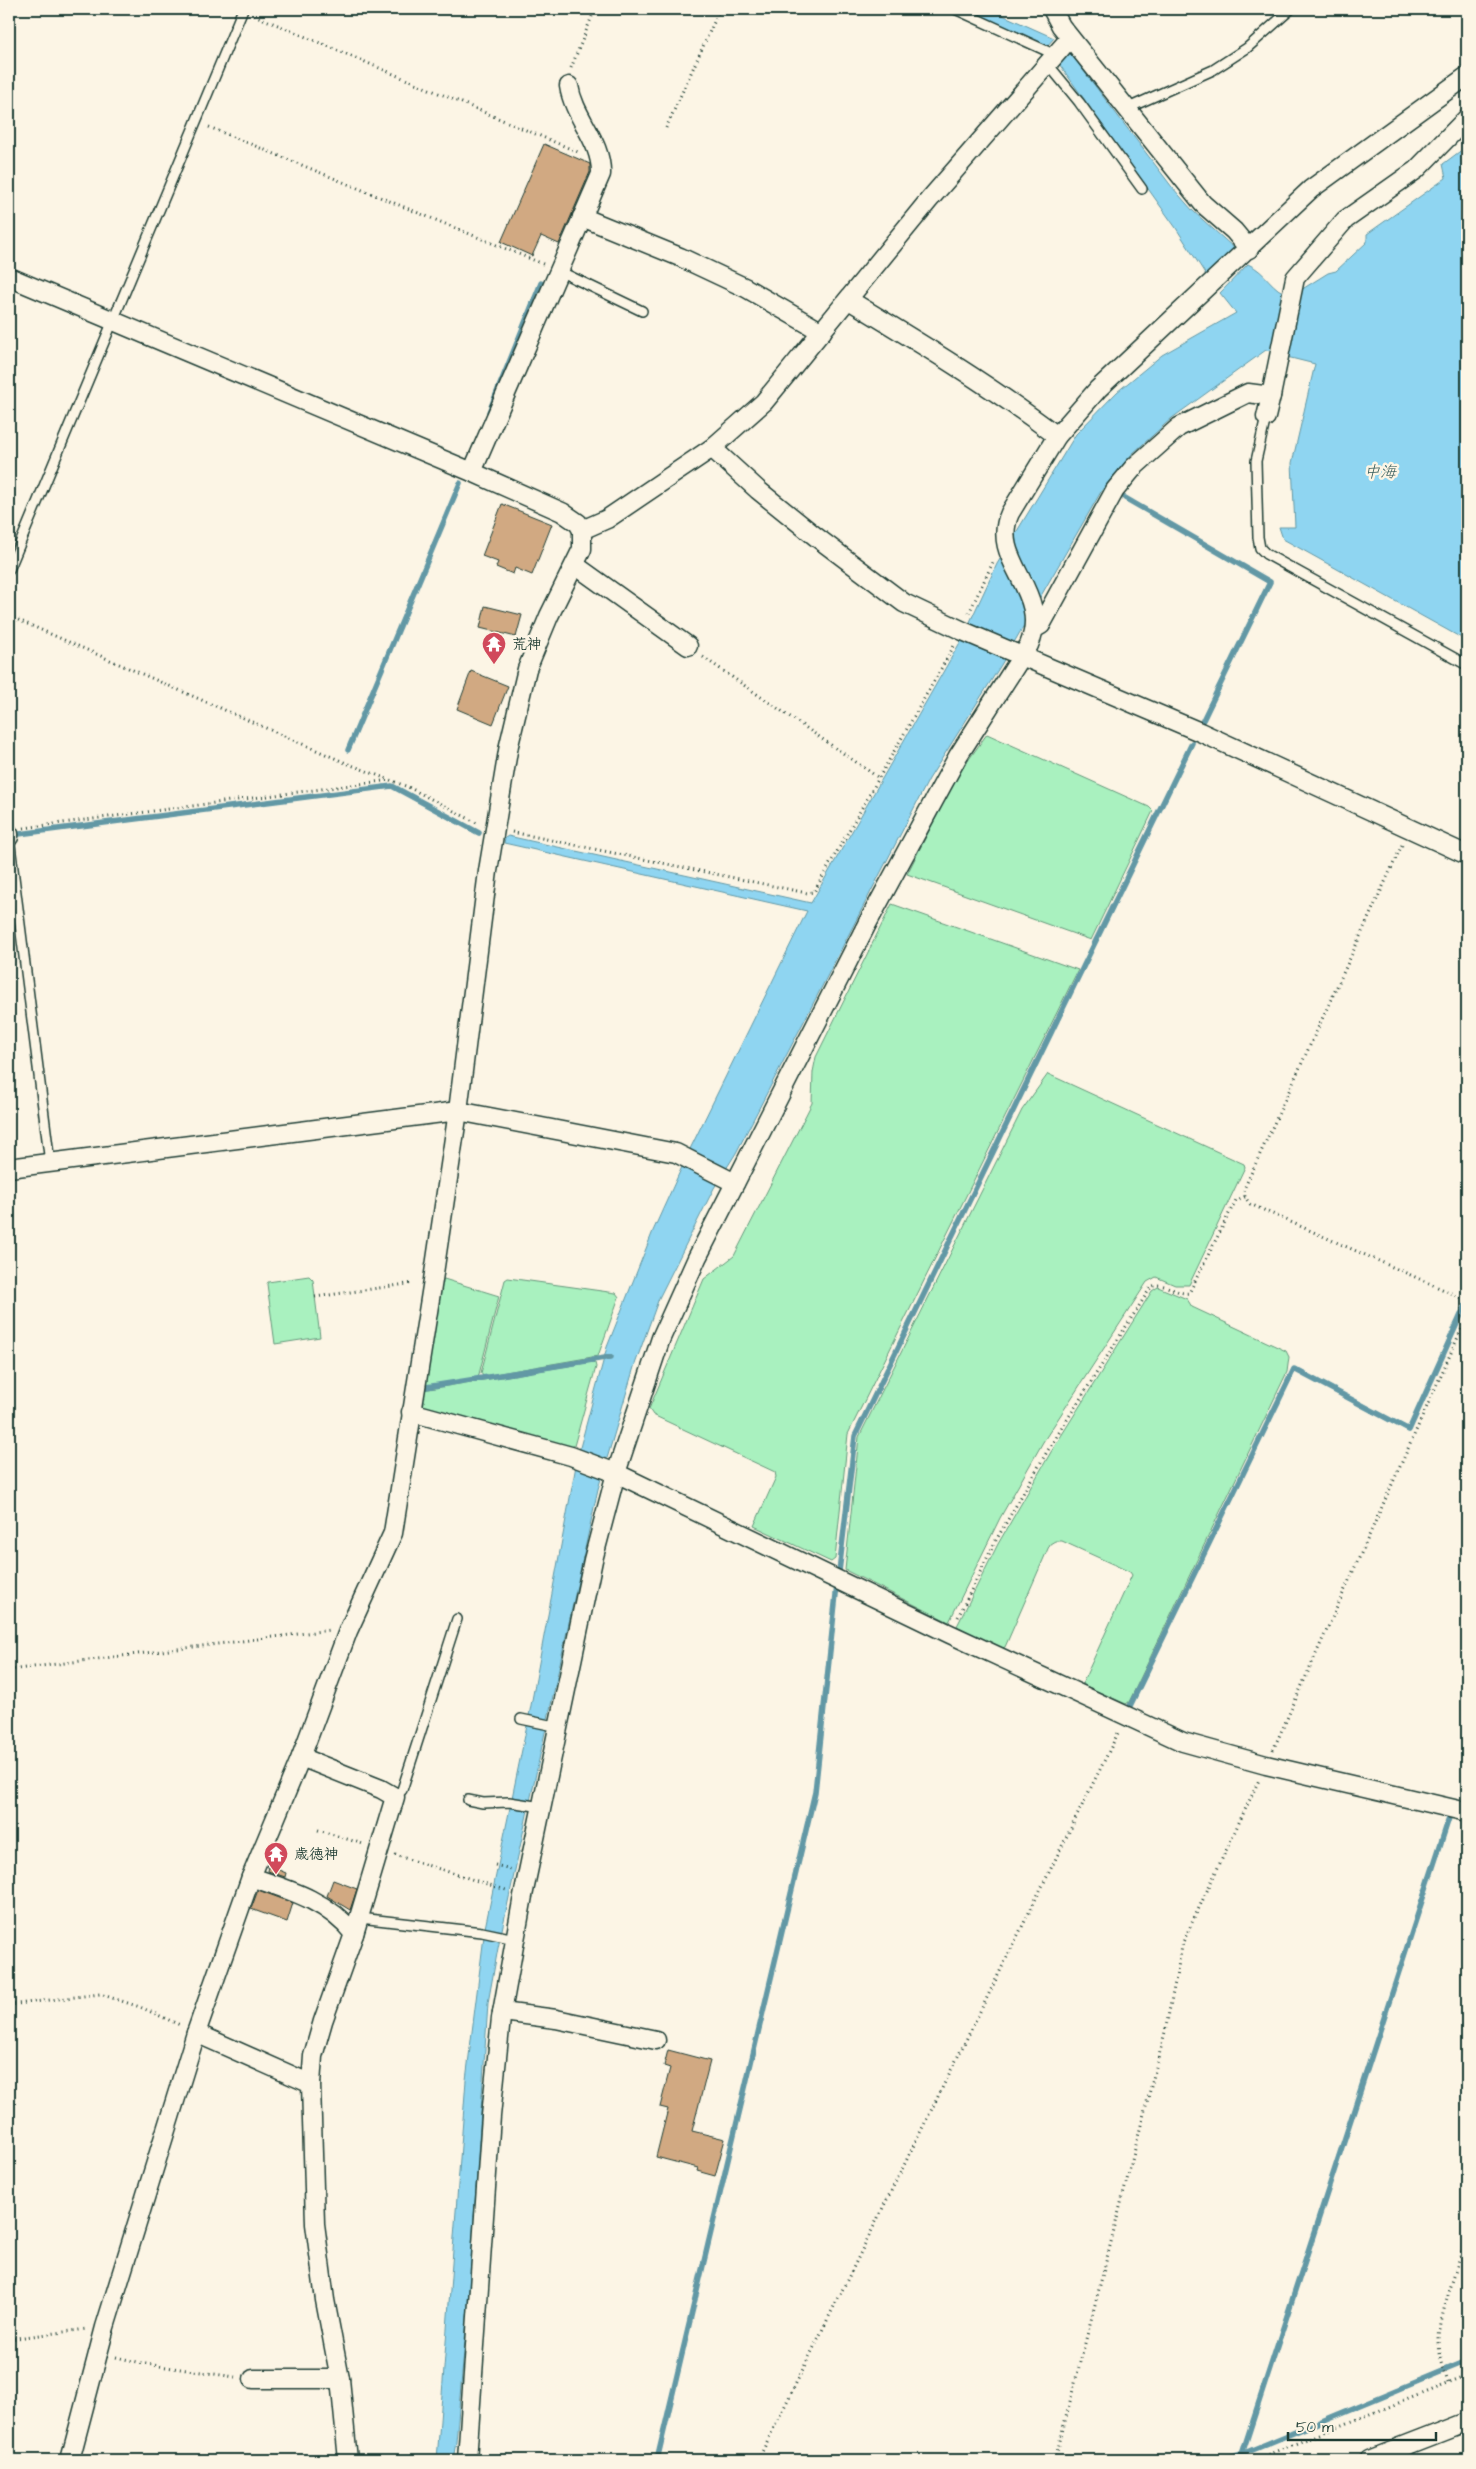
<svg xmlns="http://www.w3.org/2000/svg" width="1476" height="2469" viewBox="0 0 1476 2469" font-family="'Architects Daughter','Klee One',sans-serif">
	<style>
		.green { fill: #a9f1bf; stroke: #64977a }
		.water { fill: #8fd5f1; stroke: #6298a5 }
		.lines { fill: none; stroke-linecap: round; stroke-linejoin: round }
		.stream { stroke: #6298a5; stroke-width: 5.5 }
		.building { fill: #d1a982; stroke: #1f3d34 }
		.service-casing { stroke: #1f3d34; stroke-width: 12 }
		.minor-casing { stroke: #1f3d34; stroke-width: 21 }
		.path { stroke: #1f3d34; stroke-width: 3; stroke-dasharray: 1 4; stroke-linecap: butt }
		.service { stroke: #fcf5e5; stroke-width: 9 }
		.minor { stroke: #fcf5e5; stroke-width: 18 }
		.labels { text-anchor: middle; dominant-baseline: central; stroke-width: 5; stroke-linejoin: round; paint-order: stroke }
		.poi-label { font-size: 15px; font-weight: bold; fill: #1f3d34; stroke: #fcf5e5; text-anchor: start }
		.water-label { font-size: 16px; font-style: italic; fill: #355b5a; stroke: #fcf5e5 }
	</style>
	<rect width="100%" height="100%" fill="#fcf5e5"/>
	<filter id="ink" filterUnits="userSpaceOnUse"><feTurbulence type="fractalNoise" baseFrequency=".02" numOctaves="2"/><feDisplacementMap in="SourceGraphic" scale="10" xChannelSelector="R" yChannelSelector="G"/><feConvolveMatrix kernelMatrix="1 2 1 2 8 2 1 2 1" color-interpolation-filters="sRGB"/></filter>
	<g filter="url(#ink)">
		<g class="green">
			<polygon points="987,734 1149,807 1153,811 1091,940 907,874 957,776"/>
			<polygon points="892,904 1078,970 848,1434 835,1559 831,1562 754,1526 776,1477 775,1472 653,1415 649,1409 704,1279 734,1256 812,1103 813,1072 816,1057"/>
			<polygon points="1048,1074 1244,1164 1245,1167 1189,1285 1175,1285 1156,1277 1147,1282 1043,1442 1000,1518 949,1622 845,1570 859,1437 1022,1110"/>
			<polygon points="309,1276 313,1280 320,1337 275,1344 267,1284 268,1282"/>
			<polygon points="508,1278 616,1293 619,1297 598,1356 483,1376 481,1373 505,1280"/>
			<polygon points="444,1279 499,1296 478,1378 424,1386 440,1282"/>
			<polygon points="1158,1287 1187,1299 1192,1307 1286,1351 1289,1357 1287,1372 1129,1702 1126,1704 1084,1685 1083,1682 1132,1575 1130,1572 1062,1541 1055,1541 1050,1544 1005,1647 999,1649 957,1626 998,1544 1051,1452 1152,1291"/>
			<polygon points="592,1362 595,1363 596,1367 574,1446 567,1448 420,1410 423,1390"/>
		</g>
		<g class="water">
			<polygon points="967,9 989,9 1054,38 1047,46"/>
			<polygon points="1067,49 1172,187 1193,211 1234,248 1206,275 1176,228 1057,61"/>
			<polygon points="1467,146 1467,641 1283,539 1279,527 1295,527 1292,463 1315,364 1283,356 1296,293 1328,273 1336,271 1367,242 1367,234 1446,178 1443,164"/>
			<path d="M 1248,264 C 1267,272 1272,291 1289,294 L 1277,352 L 1266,350 L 1172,418 L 1131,455 L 1102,490 L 1001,665 L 929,779 L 736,1153 L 714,1188 L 659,1298 L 634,1367 L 598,1489 L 498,1948 L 488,2003 L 469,2294 L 456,2442 L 453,2460 L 437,2460 L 466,2080 L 485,1928 L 529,1716 L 578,1455 L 607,1347 L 653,1231 L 691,1147 L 807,911 L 504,843 L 505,838 L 508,836 L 811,903 L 962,639 L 997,564 L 1076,434 L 1117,392 L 1162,355 L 1236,313 L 1220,293 Z"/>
		</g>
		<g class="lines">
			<g class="stream">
				<polyline points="489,412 541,283"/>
				<polyline points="1125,498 1270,582 1203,720"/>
				<polyline points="348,750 460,483"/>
				<polyline points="11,835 392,786 479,833"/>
				<polyline points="420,1388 611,1357"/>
				<polyline points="839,1572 855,1436 1192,743"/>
				<polyline points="1128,1710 1294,1369 1409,1430 1465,1306"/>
				<polyline points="1242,2454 1450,1815"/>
				<polyline points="657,2460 815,1792 837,1585"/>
				<polyline points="1222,2460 1242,2454 1467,2361"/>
			</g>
		</g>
		<g class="building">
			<polygon points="544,144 590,164 590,172 559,244 541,236 532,256 501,242"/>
			<polygon points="502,504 552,524 532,575 515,568 513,574 496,567 498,562 482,556"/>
			<polygon points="485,606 522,615 516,637 480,628"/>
			<polygon points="471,671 508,686 493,724 457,709"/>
			<polygon points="269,1866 286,1873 285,1877 268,1871"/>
			<polygon points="333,1880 357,1889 350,1910 327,1896"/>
			<polygon points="258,1890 293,1903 287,1922 251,1909"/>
			<polygon points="668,2050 710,2061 692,2131 725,2139 715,2176 697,2171 698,2168 656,2157 668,2109 660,2107 670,2068 664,2066"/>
		</g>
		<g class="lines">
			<defs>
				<g id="service">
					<polyline points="955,9 1047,51 1053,57"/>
					<polyline points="1047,63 1079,102 1142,189"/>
					<polyline points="1126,109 1213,70 1247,48 1291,9"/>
					<polyline points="559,271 642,311"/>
					<polyline points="1266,417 1256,461 1258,537 1260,548 1266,554 1467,665"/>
					<polyline points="9,570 243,9"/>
					<polyline points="9,837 50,1163"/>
					<polyline points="521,1719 559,1727"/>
					<polyline points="395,1797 402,1790 457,1619"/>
					<polyline points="468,1800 483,1803 509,1802 542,1807"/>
					<polyline points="360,1918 482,1932 515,1939"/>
				</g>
				<g id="minor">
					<polyline points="1052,9 1061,26 1203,204 1234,231 1249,249"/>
					<polyline points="582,217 680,257 746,288 822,332"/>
					<polyline points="9,277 472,472 562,512 578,523 582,530 582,549 549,616 527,669 509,745 488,871 458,1111 433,1280 393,1533 348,1631 301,1757 251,1877 196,2033 105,2327 70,2460"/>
					<path d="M 849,300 C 920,343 991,386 1057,436"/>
					<polyline points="1266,417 1271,396"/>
					<polyline points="712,448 758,490 815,536 904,603 963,631 1200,732 1467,855"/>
					<path d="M 472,472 L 601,174 C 602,141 574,118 569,86"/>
					<polyline points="582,530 607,519 712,448 764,402 929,200 1070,38"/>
					<polyline points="575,565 688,646"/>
					<polyline points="1034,629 1041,625 1115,490 1134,467 1179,427 1248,393 1271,396 1295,278 1345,220 1416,170 1467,118"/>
					<polyline points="9,834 9,837"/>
					<polyline points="9,1168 458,1111 676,1153 735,1183"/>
					<polyline points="411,1412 571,1456 616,1473 950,1634 1183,1742 1266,1765 1467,1812"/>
					<polyline points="301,1757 381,1789 395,1797 354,1934 323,2021 313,2056 311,2084"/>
					<path d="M 251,1877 C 290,1890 328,1901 354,1934"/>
					<polyline points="502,2012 556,2019 656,2040"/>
					<polyline points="196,2033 311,2084 315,2224 325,2300 340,2379 348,2460"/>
					<polyline points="253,2379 340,2379"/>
					<path d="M 467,2460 L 491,2116 L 501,2018 L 523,1896 L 593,1560 L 616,1473 L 661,1338 L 697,1258 L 867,924 L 958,756 L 1029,645 C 1052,591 988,561 1010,513 L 1057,436 L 1098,389 L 1311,189 L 1467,76"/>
					<polyline points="1369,2460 1467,2422"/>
				</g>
			</defs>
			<use href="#service" class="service-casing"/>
			<use href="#minor" class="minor-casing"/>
			<g class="path">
				<polyline points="254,15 578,152"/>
				<polyline points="571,68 595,9"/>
				<polyline points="209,127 543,264"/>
				<polyline points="666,128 720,9"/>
				<polyline points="969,613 993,562"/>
				<polyline points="9,616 346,763 408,787 479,824"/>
				<polyline points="703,657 879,778"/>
				<polyline points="24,828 390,780"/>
				<polyline points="512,832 807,893 814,892 954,646"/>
				<polyline points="1402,845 1244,1189 1245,1197 1250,1204 1467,1300"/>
				<polyline points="315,1297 414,1283"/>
				<path d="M 958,1617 L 995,1542 L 1048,1450 L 1151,1287 C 1164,1280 1176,1295 1189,1293 L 1236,1200 L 1245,1197"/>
				<polyline points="9,1670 330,1630"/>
				<polyline points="1273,1750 1467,1317"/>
				<polyline points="318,1830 363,1844"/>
				<polyline points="395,1855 506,1890"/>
				<polyline points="495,1865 511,1869"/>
				<polyline points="9,2005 100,1994 140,2007 180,2025"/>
				<polyline points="9,2339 87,2329"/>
				<polyline points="116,2357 146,2364 235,2377"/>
				<path d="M 1448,2383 C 1444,2369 1439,2356 1439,2341 C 1439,2314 1459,2262 1467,2235"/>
				<polyline points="758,2460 1118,1733"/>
				<polyline points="1055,2460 1165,2032 1183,1942 1259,1780"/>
				<polyline points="1254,2460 1467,2376"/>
			</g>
			<use href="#service" class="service"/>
			<use href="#minor" class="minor"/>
		</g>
	</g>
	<defs>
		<symbol id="temple-pin" viewBox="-11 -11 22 30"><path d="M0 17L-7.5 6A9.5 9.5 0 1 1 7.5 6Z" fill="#d1495b" stroke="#fcf5e5"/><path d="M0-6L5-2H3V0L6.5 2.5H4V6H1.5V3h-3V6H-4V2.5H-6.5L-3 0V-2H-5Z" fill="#fff"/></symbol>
	</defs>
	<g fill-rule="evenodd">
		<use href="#temple-pin" x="480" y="630" width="28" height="38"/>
		<use href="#temple-pin" x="262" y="1840" width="28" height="38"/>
	</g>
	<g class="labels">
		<g class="poi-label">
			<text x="512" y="644">荒神</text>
			<text x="294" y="1854">歳徳神</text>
		</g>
		<g class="water-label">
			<text x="1380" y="472">中海</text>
		</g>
	</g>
	<rect width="1476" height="2469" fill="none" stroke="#fcf5e5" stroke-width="30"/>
	<rect x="15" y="15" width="1446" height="2439" fill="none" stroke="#1f3d34" stroke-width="2" filter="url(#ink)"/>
	<path d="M1288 2432v8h148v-8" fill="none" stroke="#1f3d34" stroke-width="2.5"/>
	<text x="1296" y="2432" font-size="15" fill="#1f3d34" stroke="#fcf5e5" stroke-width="4" paint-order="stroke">50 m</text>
</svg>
